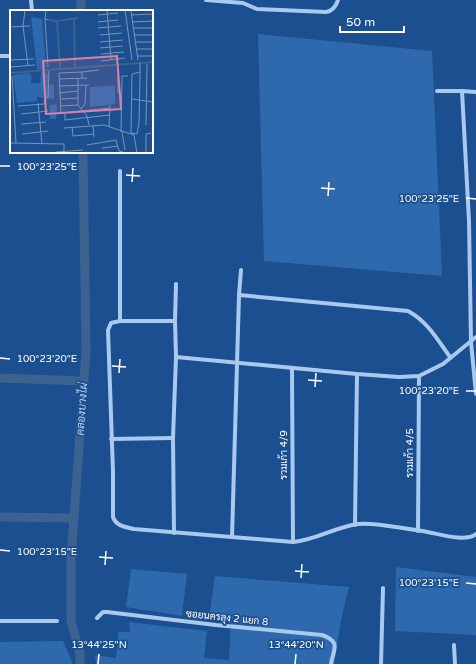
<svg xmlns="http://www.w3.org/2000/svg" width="476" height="664" viewBox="0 0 476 664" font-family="'Varela Round',Sarabun,sans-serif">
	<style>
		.green { fill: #2e69ad }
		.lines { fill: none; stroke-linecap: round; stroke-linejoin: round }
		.canal { stroke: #3c6290; stroke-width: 9 }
		.street { stroke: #a9c9ee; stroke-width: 4 }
		.ticks { fill: none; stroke: #fff; stroke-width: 1.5 }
		.labels { text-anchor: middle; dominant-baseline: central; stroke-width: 3.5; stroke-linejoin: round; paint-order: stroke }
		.street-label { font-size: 10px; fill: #fff; stroke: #1b4f8f }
		.water-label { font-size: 11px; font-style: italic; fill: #b5d3f5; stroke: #1b4f8f }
		.inset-river { fill: none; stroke: #3c6290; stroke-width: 2 }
		.inset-road { fill: none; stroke: #7695bc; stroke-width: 1 }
		.view { fill: #dd80a5; fill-opacity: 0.15; stroke: #dd80a5; stroke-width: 2 }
		.inset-edge { fill: none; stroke: #fff; stroke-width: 2 }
		.ticks-label { font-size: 10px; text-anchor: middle; fill: #fff; stroke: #1b4f8f; stroke-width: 3.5; stroke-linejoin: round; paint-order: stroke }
	</style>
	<rect width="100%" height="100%" fill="#1b4f8f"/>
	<g class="green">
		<polygon points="258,34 432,51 442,276 264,261"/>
		<polygon points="396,567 476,577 476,635 395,631"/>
		<polygon points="131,569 187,574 182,616 126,607"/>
		<polygon points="215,576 349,587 341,620 334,664 96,664 95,655 116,658 118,632 130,632 129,622 207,631 204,658 229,660 231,619 209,618"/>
		<polygon points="63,641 73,664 0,664 0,642"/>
	</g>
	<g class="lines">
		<g class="canal">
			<polyline points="81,0 81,11"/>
			<polyline points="0,378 84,381"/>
			<polyline points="0,517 74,518"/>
			<polyline points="80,664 80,654 71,621 71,558 86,351 83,152"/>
		</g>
		<g class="street">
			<polyline points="31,0 32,11"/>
			<path d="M 206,0 L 243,3 L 257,9 L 326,12 C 333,11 336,6 338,0"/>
			<polyline points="0,56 11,56"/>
			<polyline points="437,91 462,91 476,92"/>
			<polyline points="462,91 469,221 471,342 476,394"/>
			<polyline points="120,171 120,321 175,321"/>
			<path d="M 239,295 L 408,311 C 428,322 437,339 450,357"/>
			<path d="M 120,321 L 111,323 L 108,330 L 113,472 L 113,517 C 116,526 125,527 134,529 L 293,542 C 316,540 335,527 358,524 C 375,522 404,529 422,531 C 437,533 464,543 476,534"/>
			<polyline points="176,357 357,374 399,377 419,376 443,364 476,337"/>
			<polyline points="292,368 293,542"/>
			<polyline points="111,439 173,438"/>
			<polyline points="355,525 357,374"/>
			<polyline points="418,531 419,376"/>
			<polyline points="174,533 173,438 176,357 175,321 176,284"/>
			<polyline points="232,537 239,295 241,270"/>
			<path d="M 97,618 L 103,612 L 107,612 L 216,625 L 322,635 C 342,642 333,650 331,664"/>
			<polyline points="0,621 57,621"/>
			<polyline points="454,645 455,664"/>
			<polyline points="381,664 383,588"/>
		</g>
	</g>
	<path class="ticks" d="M 0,166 L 10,166M 126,175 L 140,176M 132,182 L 133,168M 321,188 L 335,189M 328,196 L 329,182M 466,198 L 476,199M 0,358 L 10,359M 112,366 L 126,367M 119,373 L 120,359M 308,380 L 322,381M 315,387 L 316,373M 466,391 L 476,391M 0,550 L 10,551M 99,557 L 113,558M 105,565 L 106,551M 295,571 L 309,572M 301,578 L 302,564M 466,583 L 476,584M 98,664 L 99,654M 295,664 L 296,654"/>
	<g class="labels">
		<g class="street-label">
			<text transform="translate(410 453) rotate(-90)">รวมเก้า 4/5</text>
			<text transform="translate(284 455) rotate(-90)">รวมเก้า 4/9</text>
			<text transform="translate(227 618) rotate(6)">ซอยนครลุง 2 แยก 8</text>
		</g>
		<g class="water-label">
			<text transform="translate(82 409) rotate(-86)">คลองบางไผ่</text>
		</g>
	</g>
	<g transform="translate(10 10)">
		<rect width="143" height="143" fill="#1b4f8f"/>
		<path d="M 21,7 L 32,9 L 36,58 L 34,59 L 27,60 ZM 34,61 L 38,65 L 38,74 L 35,76 L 44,74 L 44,89 L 27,87 L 27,91 L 7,93 L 3,65 L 19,63 L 22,66 L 21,73 L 30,73 L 31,62 ZM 105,75 L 105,94 L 80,97 L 80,77 ZM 47,94 L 46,109 L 40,109 L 40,95 Z" fill="#2e69ad"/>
		<path class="inset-river" d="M 64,8 L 65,58M 40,10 L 47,11 L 50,58M 47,11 L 68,8M 0,63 L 143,52"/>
		<path class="inset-road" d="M 15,0 L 13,16 L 18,56M 36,0 L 35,9 L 39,10M 97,0 L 101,50M 115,0 L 122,50M 121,1 L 128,50M 88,5 L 108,3M 121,5 L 143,4M 35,9 L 38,57M 88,12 L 108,10M 122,12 L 143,11M 0,17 L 20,16M 88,18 L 111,16M 123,18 L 143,18M 90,25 L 112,23M 125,25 L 143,25M 90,32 L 113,30M 126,32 L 143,32M 90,38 L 113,36M 127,39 L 143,39M 91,44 L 114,42M 128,46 L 143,46M 0,50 L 24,49M 91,51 L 115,48M 0,57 L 25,55M 72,62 L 49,63 L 51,103 L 100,98M 130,62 L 122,64 L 121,123 L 127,124 L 129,112 L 130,68 L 130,53M 2,66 L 6,133M 108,66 L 108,82 L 111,84M 68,68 L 68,95 L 77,106 L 79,115M 72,68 L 72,62 L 89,60M 49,69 L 77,68M 49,76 L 79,75M 49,83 L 68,81M 51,89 L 68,88M 122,89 L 143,92M 28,93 L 32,134M 8,96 L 34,94 L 35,88 L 38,87 L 39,61M 51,96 L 68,95M 71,99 L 75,94 L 76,75M 55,103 L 55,110 L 100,105M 11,104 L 38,101M 11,114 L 36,112M 83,115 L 84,127M 136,115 L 137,54M 143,116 L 143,102M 62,117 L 63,126 L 84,124M 99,117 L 100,95M 54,118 L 94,115 L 124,125 L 127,143M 111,122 L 112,66 L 118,66M 112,122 L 115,140M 12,124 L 38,121M 0,133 L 54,134 L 54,143M 77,135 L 106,130 L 109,141 L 116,143M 92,138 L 108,136M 46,142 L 73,140M 136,143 L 136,124 L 141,123"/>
		<path class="view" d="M 107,46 L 111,99 L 36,104 L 33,51 Z"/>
		<rect width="143" height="143" class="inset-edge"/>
	</g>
	<g class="ticks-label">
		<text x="47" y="170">100°23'25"E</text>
		<text x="429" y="202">100°23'25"E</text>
		<text x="47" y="362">100°23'20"E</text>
		<text x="429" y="394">100°23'20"E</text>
		<text x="47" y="555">100°23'15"E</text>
		<text x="429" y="586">100°23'15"E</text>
		<text x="99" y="648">13°44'25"N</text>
		<text x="296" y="648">13°44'20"N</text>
	</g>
	<path d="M340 26v6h64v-6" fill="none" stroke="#ffffff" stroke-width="2"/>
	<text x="346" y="26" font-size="12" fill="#ffffff" stroke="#1b4f8f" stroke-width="3" paint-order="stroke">50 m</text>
</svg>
